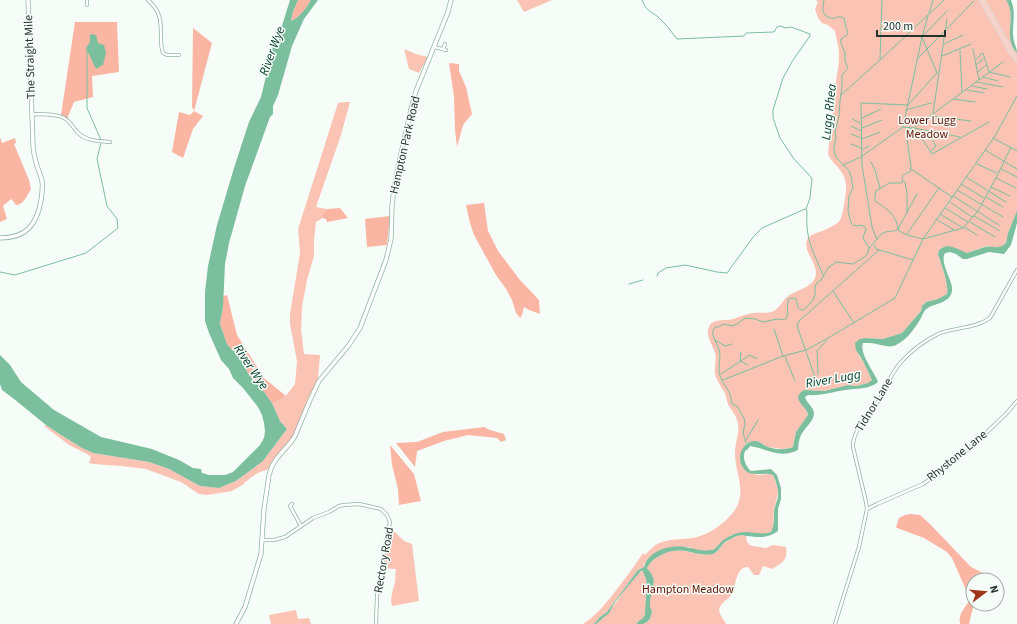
<svg xmlns="http://www.w3.org/2000/svg" width="1017" height="624" viewBox="0 0 1017 624" font-family="'Source Sans 3',sans-serif">
	<style>
		.green { fill: #fbc3b4 }
		.forest { fill: #fab5a3 }
		.water { fill: #7bbf9e }
		.lines { fill: none; stroke-linecap: round; stroke-linejoin: round }
		.stream { stroke: #7bbf9e; stroke-width: 1 }
		.minor-casing { stroke: #91b5a3; stroke-width: 4 }
		.secondary-casing { stroke: #91b5a3; stroke-width: 5 }
		.trunk-casing { stroke: #d8dad9; stroke-width: 6 }
		.minor { stroke: #fff; stroke-width: 2.5 }
		.secondary { stroke: #fff; stroke-width: 3.5 }
		.trunk { stroke: #f8d2c8; stroke-width: 4.5 }
		.labels { text-anchor: middle; dominant-baseline: central; stroke-width: 3; stroke-linejoin: round; paint-order: stroke }
		.street-label { font-size: 12px; fill: #24332b; stroke: #f6fdf9 }
		.park-label { font-size: 12px; fill: #611300; stroke: #f6fdf9 }
		.water-label { font-size: 13px; font-style: italic; fill: #05402b; stroke: #f6fdf9 }
	</style>
	<rect width="100%" height="100%" fill="#f6fdf9"/>
	<g class="green">
		<polygon points="517,0 552,0 524,12"/>
		<path d="M 816,0 L 980,0 L 1017,61 L 1017,211 L 1008,233 L 1006,243 L 1002,247 L 995,248 L 987,246 L 967,253 L 943,247 L 939,250 L 938,254 C 941,265 949,284 947,294 L 938,299 L 926,302 L 922,306 L 921,311 L 902,333 L 883,339 L 865,338 L 859,356 L 863,361 L 872,380 L 868,383 L 856,386 L 848,385 L 824,391 L 804,390 L 801,392 L 801,403 L 806,409 L 808,416 L 796,432 L 793,447 L 790,448 L 782,449 L 768,447 L 759,442 L 746,443 L 740,459 L 743,468 L 757,475 L 769,474 L 773,475 C 775,480 777,485 778,491 C 778,497 775,503 774,510 C 773,517 775,525 771,532 L 767,534 L 731,535 L 716,548 L 708,551 L 698,550 L 688,547 L 651,556 L 644,564 L 644,567 L 638,570 L 607,612 L 600,617 L 594,624 L 583,624 C 596,616 605,604 614,593 C 624,580 634,567 643,553 L 645,555 C 649,551 653,546 659,543 C 671,538 685,540 697,537 C 709,534 722,525 730,516 C 750,495 735,476 735,453 C 735,442 741,430 737,420 C 735,414 731,410 728,404 C 727,401 726,397 725,393 C 722,388 718,383 716,377 C 713,369 717,361 715,353 C 713,346 705,335 709,327 C 712,318 726,321 733,319 C 739,317 746,314 753,313 C 760,312 767,314 774,311 C 779,308 782,302 786,298 C 794,290 807,290 814,280 C 822,266 802,253 807,240 C 809,234 820,232 825,230 C 830,227 837,225 840,220 C 843,216 846,194 846,188 C 846,183 845,177 842,173 C 838,166 831,162 828,154 L 835,88 L 839,61 L 839,51 L 835,31 L 828,25 L 822,23 L 818,18 L 815,9 L 818,2 Z"/>
		<polygon points="984,0 1006,0 1009,4 1011,15 1010,26 1012,45 1017,53 1017,57"/>
		<polygon points="404,49 416,54 428,57 419,73 409,69"/>
		<path d="M 345,102 L 350,102 L 341,135 L 316,207 L 327,209 L 322,214 L 323,218 L 316,222 L 314,240 L 314,256 L 307,280 L 302,307 L 301,329 L 304,354 L 320,355 L 318,379 L 294,434 L 288,444 L 267,470 C 258,471 251,478 244,483 L 244,484 L 232,491 L 207,495 L 199,494 L 181,482 L 146,469 L 121,466 L 94,464 L 89,463 L 91,457 L 87,454 L 69,445 L 44,426 L 46,425 L 61,435 L 82,448 L 93,453 L 149,462 L 169,469 L 200,486 L 219,488 L 236,481 L 263,461 L 285,432 L 287,429 L 280,421 L 272,403 L 284,398 L 295,384 L 297,361 L 290,324 L 290,314 L 300,253 L 298,229 L 306,204 L 338,103 Z"/>
		<path d="M 392,529 L 404,541 L 412,544 L 419,601 L 392,606 C 390,599 392,593 394,586 C 396,581 395,574 396,569 L 384,568 L 385,552 L 389,530 Z"/>
		<path d="M 741,535 L 746,536 L 747,542 L 750,545 L 753,546 L 766,548 L 773,545 L 781,546 L 786,547 C 788,561 782,563 772,569 L 763,566 L 759,575 L 754,575 L 748,567 C 736,567 736,584 733,592 C 730,599 720,602 719,610 C 719,614 724,620 726,624 L 643,624 L 647,622 L 650,619 L 652,612 L 650,606 L 650,601 L 654,581 L 647,568 C 654,555 671,549 686,551 C 696,553 704,557 714,553 C 718,552 720,548 722,545 C 726,541 736,536 741,535 Z"/>
		<path d="M 644,570 L 645,578 L 646,578 C 647,584 646,589 646,595 C 645,601 647,609 645,615 C 644,619 638,621 636,624 L 596,624 C 600,620 606,616 610,611 C 619,600 630,577 644,570 Z"/>
		<polygon points="296,610 298,619 309,618 311,624 271,624 269,615"/>
	</g>
	<g class="forest">
		<path d="M 298,0 L 311,0 C 307,7 299,18 291,21 L 293,12 Z"/>
		<polygon points="75,22 117,22 119,72 92,76 93,97 74,102 67,119 61,115"/>
		<polygon points="193,28 212,43 194,111 203,116 193,129 183,158 172,152 179,112 190,115 194,111 192,107"/>
		<polygon points="449,63 459,64 459,71 466,87 472,114 463,125 457,147 455,130 454,97"/>
		<path d="M 0,137 L 2,143 L 15,138 L 16,143 L 14,144 L 29,180 L 31,189 C 27,195 24,205 16,205 L 14,202 L 11,199 L 3,206 L 7,219 L 0,222 Z"/>
		<polygon points="484,203 488,231 498,251 520,280 539,300 540,314 529,310 524,307 522,315 520,318 516,313 512,300 506,289 496,275 474,235 470,223 466,205"/>
		<polygon points="340,208 348,218 327,222 326,219 323,218 322,214 327,209"/>
		<polygon points="390,216 387,245 367,247 365,219"/>
		<polygon points="227,295 237,335 264,378 286,396 284,398 272,403 262,389 249,375 236,351 232,350 227,344 220,324 223,307 223,296"/>
		<polygon points="484,427 490,430 504,434 506,440 501,442 497,438 468,435 444,441 417,451 415,467 396,443 417,442 443,432"/>
		<polygon points="390,445 414,474 421,501 399,505 398,489 392,465"/>
		<path d="M 911,514 L 920,515 L 929,523 L 971,567 L 987,575 L 984,580 L 973,580 L 973,604 L 974,604 L 969,624 L 960,624 C 958,612 965,609 970,599 L 952,558 L 947,552 L 924,538 L 897,528 L 896,527 L 899,518 L 905,515 Z"/>
	</g>
	<g class="water">
		<path d="M 290,0 L 298,0 L 293,12 L 291,21 C 299,18 307,7 311,0 L 318,0 L 304,19 L 292,46 L 278,95 L 273,106 L 273,114 L 270,117 L 245,186 L 229,243 L 225,264 L 223,307 L 220,324 L 227,344 L 232,350 L 236,351 L 249,375 L 262,389 L 272,403 L 280,421 L 287,429 L 263,461 L 236,481 L 219,488 L 200,486 L 169,469 L 149,462 L 93,453 L 82,448 L 61,435 L 46,425 L 14,399 L 2,390 L 0,384 L 0,355 L 10,365 L 21,382 L 54,410 L 101,437 L 152,449 L 179,460 L 193,468 L 201,469 L 202,473 L 209,475 L 225,475 L 233,472 L 260,445 L 264,438 L 265,431 L 264,423 L 262,415 L 258,407 L 243,388 L 233,378 L 229,369 L 221,360 L 209,333 L 205,321 L 205,292 L 208,266 L 217,225 L 234,168 L 249,122 L 261,97 L 268,68 L 271,51 L 281,29 Z"/>
		<path d="M 1006,0 L 1011,0 C 1017,15 1011,25 1014,41 C 1015,46 1017,48 1017,53 C 1015,51 1013,48 1012,45 C 1006,30 1016,15 1006,0 Z"/>
		<polygon points="90,34 96,35 98,43 104,45 106,53 103,65 96,69 86,48 90,42"/>
		<path d="M 1017,211 L 1017,223 L 1011,245 L 1004,254 L 989,252 L 967,259 L 963,259 L 956,254 L 950,252 L 945,253 C 939,263 954,282 952,291 C 950,303 936,303 928,308 C 924,310 923,314 921,318 C 915,328 908,339 896,345 C 888,349 878,343 869,343 C 868,343 864,343 863,343 C 859,354 874,371 878,382 C 869,390 856,388 845,390 C 832,392 821,396 808,395 L 805,397 C 807,404 813,406 814,413 C 814,422 804,428 801,435 C 799,439 798,446 798,450 C 780,459 768,449 750,446 C 750,447 746,451 745,451 C 742,458 746,467 751,471 L 771,469 L 777,475 L 781,488 L 781,499 L 778,509 L 778,531 C 766,539 760,537 746,536 C 743,535 740,535 737,536 C 734,537 726,541 724,543 C 720,547 718,552 713,554 C 703,556 696,553 686,551 C 671,549 654,555 647,568 L 652,575 L 654,581 L 650,601 L 650,606 L 652,612 L 650,619 L 647,622 L 643,624 L 636,624 L 640,620 L 642,619 L 645,615 L 646,593 L 647,587 L 646,579 L 643,572 L 643,570 L 640,572 L 628,586 L 616,601 L 609,613 L 596,624 L 594,624 L 600,617 L 607,612 L 638,570 L 644,567 C 649,550 670,545 685,547 C 694,548 701,552 710,550 C 716,550 718,545 722,541 C 726,538 733,534 738,533 C 749,530 761,536 771,532 C 774,526 774,519 774,513 C 774,507 777,502 778,497 C 779,489 776,482 773,475 C 763,471 751,478 744,469 C 741,465 740,462 740,457 C 740,450 747,440 755,441 C 759,441 762,444 766,446 C 773,450 786,450 793,447 L 796,432 L 808,415 C 807,405 789,400 804,390 L 824,391 L 848,385 L 856,386 L 868,383 L 872,380 L 863,361 L 856,350 L 855,343 L 860,339 L 865,338 L 883,339 L 902,333 L 921,311 L 922,306 L 926,302 L 938,299 L 947,294 C 949,284 941,264 938,254 L 939,250 C 949,242 956,249 967,253 C 973,251 979,249 985,247 C 994,245 997,251 1006,243 L 1008,233 Z"/>
	</g>
	<g class="lines">
		<g class="stream">
			<path d="M 642,0 C 647,14 654,11 662,21 C 668,26 672,33 677,39 L 744,36 L 746,33 L 774,32 L 777,27 L 780,26 L 786,28 L 791,27 L 810,34 L 810,36 L 793,60 L 783,78 L 773,110 L 773,118 L 780,138 L 794,159 L 810,176 L 812,179 L 810,198 L 806,209 L 807,212 C 805,239 813,251 823,275"/>
			<polyline points="929,13 933,0"/>
			<polyline points="928,16 922,37 937,73"/>
			<polyline points="944,44 963,35"/>
			<polyline points="87,49 87,108 101,140"/>
			<polyline points="927,49 974,1"/>
			<polyline points="973,49 979,80"/>
			<polyline points="960,51 962,92"/>
			<polyline points="983,53 989,72 1010,77"/>
			<polyline points="942,56 971,44"/>
			<polyline points="918,58 927,49"/>
			<polyline points="880,59 882,0"/>
			<polyline points="976,60 982,53"/>
			<polyline points="976,65 983,59"/>
			<polyline points="978,72 986,65"/>
			<polyline points="983,77 998,81"/>
			<polyline points="976,82 1003,87"/>
			<polyline points="972,86 987,89"/>
			<polyline points="967,90 984,93"/>
			<polyline points="841,95 880,60 944,0"/>
			<polyline points="954,99 975,102"/>
			<polyline points="906,110 931,103"/>
			<polyline points="933,113 947,19"/>
			<polyline points="932,116 971,121"/>
			<polyline points="862,118 881,109"/>
			<polyline points="852,119 860,123"/>
			<polyline points="851,126 861,131"/>
			<polyline points="903,127 922,37 947,11"/>
			<polyline points="862,128 882,120"/>
			<polyline points="914,128 960,137"/>
			<polyline points="851,134 861,138"/>
			<polyline points="929,134 936,146 931,151"/>
			<polyline points="993,138 1017,151"/>
			<polyline points="862,139 880,132"/>
			<polyline points="851,144 861,148"/>
			<polyline points="863,149 869,146"/>
			<polyline points="985,150 1017,169"/>
			<polyline points="871,162 875,170 880,188"/>
			<polyline points="977,164 997,173"/>
			<polyline points="843,165 861,157 903,127 914,128 1003,62"/>
			<polyline points="911,169 952,197"/>
			<polyline points="1001,169 1017,177"/>
			<polyline points="966,177 1006,202"/>
			<polyline points="996,178 1016,188"/>
			<path d="M 902,181 C 902,174 905,174 910,172 L 911,167 L 907,139 L 911,128 L 921,137 L 932,154 L 989,122"/>
			<polyline points="961,184 984,198"/>
			<polyline points="991,187 1010,196"/>
			<polyline points="957,190 1003,217"/>
			<polyline points="953,196 999,225"/>
			<polyline points="986,197 1003,207"/>
			<polyline points="950,202 972,217"/>
			<polyline points="945,208 968,222"/>
			<path d="M 907,213 L 907,193 L 905,182 L 904,181 L 901,183 L 889,183 L 876,191 L 875,196 L 875,201 C 883,206 892,212 896,221 C 897,224 898,228 899,231 L 907,235 L 923,239 L 995,136 L 1017,96"/>
			<polyline points="940,214 963,228"/>
			<polyline points="974,216 1000,231"/>
			<polyline points="936,219 954,230"/>
			<polyline points="970,222 995,237"/>
			<polyline points="964,227 977,235"/>
			<polyline points="907,234 939,188"/>
			<polyline points="877,240 872,227 862,165 861,103 908,105 937,73"/>
			<polyline points="874,245 876,249 913,260"/>
			<path d="M 869,248 C 874,244 878,236 883,233 C 888,230 892,233 898,229 L 917,194"/>
			<polyline points="0,272 15,275 86,253 118,228 117,219 107,206 97,159 101,143"/>
			<polyline points="657,276 658,273 666,268 685,265 717,272 727,273 754,236 762,228 805,209"/>
			<polyline points="629,284 643,280"/>
			<polyline points="833,291 854,323"/>
			<polyline points="774,329 783,356"/>
			<polyline points="715,340 725,346 732,344"/>
			<polyline points="741,352 740,361 748,365"/>
			<polyline points="785,356 795,381"/>
			<polyline points="721,374 750,355 757,359"/>
			<polyline points="818,374 817,351 827,340"/>
			<polyline points="815,377 797,326 799,321 879,250"/>
			<polyline points="723,380 783,356 806,350 828,338 895,298 923,239 963,228 978,211 998,174 1011,147"/>
			<polyline points="746,440 758,420"/>
			<path d="M 746,443 L 743,433 L 745,424 L 744,418 L 737,406 L 732,404 C 731,400 731,395 729,392 C 726,387 723,383 721,378 C 716,369 722,359 719,350 C 717,342 709,334 715,327 L 718,327 L 724,324 L 732,326 L 737,324 L 745,318 L 755,319 L 763,322 L 777,319 L 785,320 C 791,312 785,308 789,299 L 792,298 L 796,299 C 798,304 796,311 804,310 L 813,300 L 815,295 L 815,288 L 816,284 L 821,280 L 827,270 L 829,267 L 836,262 L 853,264 L 866,256 L 868,252 L 869,248 L 863,238 L 866,229 L 865,227 L 862,225 L 857,226 L 853,225 L 851,223 L 848,211 L 849,196 L 853,188 L 851,176 L 849,171 L 836,157 L 834,150 L 834,147 L 836,138 L 835,132 L 839,116 L 840,101 L 842,86 L 842,75 L 848,68 L 845,61 L 845,53 L 841,43 L 841,39 L 846,36 L 848,33 L 846,28 L 844,18 C 839,16 839,17 835,18 C 833,19 830,18 828,17 C 821,14 823,6 824,0"/>
		</g>
		<defs>
			<g id="minor">
				<polyline points="87,0 87,5"/>
				<path d="M 148,0 C 161,12 161,20 161,37 C 161,43 161,48 163,53 L 167,55 L 179,55"/>
				<polyline points="434,47 446,50"/>
				<polyline points="443,49 445,44"/>
				<path d="M 32,114 C 42,115 55,113 64,118 C 70,121 73,127 77,132 C 86,141 97,141 110,142"/>
				<polyline points="292,504 290,506 301,526"/>
				<polyline points="867,509 877,504 923,484 936,475 971,447 987,432 1006,414 1017,401"/>
				<polyline points="262,540 274,540 285,537 313,518 329,512 339,506 344,505 359,504 381,509 387,515 390,522 384,550 382,572 377,596 376,624"/>
				<path d="M 835,624 L 859,547 L 867,509 L 866,502 L 853,447 C 852,430 872,411 881,397 C 887,385 892,372 901,362 C 911,351 924,341 938,334 C 954,327 975,329 990,318 L 1017,270"/>
			</g>
			<g id="secondary">
				<path d="M 0,238 C 26,238 37,225 41,200 C 42,194 43,187 42,181 C 41,176 39,171 37,166 C 35,159 33,152 33,145 L 28,0"/>
				<polyline points="236,624 245,607 261,554 264,509 269,475 272,466 277,458 291,442 295,436 310,400 319,381 349,345 360,328 386,260 391,239 392,206 394,188 400,158 411,109 416,91 448,12 451,0"/>
			</g>
			<polyline id="trunk" points="982,0 1012,53 1017,59"/>
		</defs>
		<use href="#minor" class="minor-casing"/>
		<use href="#secondary" class="secondary-casing"/>
		<use href="#trunk" class="trunk-casing"/>
		<use href="#minor" class="minor"/>
		<use href="#secondary" class="secondary"/>
		<use href="#trunk" class="trunk"/>
	</g>
	<g class="labels">
		<g class="street-label">
			<text transform="translate(30 57) rotate(-92)">The Straight Mile</text>
			<text transform="translate(405 145) rotate(-77)">Hampton Park Road</text>
			<text transform="translate(874 405) rotate(-59)">Tidnor Lane</text>
			<text transform="translate(957 456) rotate(-39)">Rhystone Lane</text>
			<text transform="translate(384 560) rotate(-80)">Rectory Road</text>
		</g>
		<g class="park-label">
			<text x="927" y="120">Lower Lugg<tspan x="927" dy="14">Meadow</tspan></text>
			<text x="688" y="589">Hampton Meadow</text>
		</g>
		<g class="water-label">
			<text transform="translate(272 51) rotate(-70)">River Wye</text>
			<text transform="translate(829 112) rotate(-84)">Lugg Rhea</text>
			<text transform="translate(251 367) rotate(56)">River Wye</text>
			<text transform="translate(833 379) rotate(-10)">River Lugg</text>
		</g>
	</g>
	<g transform="translate(985 592) rotate(74)"><circle r="19" fill="#f6fdf9" stroke="#a2aca7"/>
	<path d="M0-3L7 15L0 10L-7 15Z" fill="#9e3619"/>
	<text y="-6" font-size="11" font-weight="bold" text-anchor="middle" fill="#24332b">N</text>
	</g>
	<path d="M877 30v6h68v-6" fill="none" stroke="#24332b" stroke-width="2"/>
	<text x="883" y="30" font-size="12" fill="#24332b" stroke="#f6fdf9" stroke-width="3" paint-order="stroke">200 m</text>
</svg>
